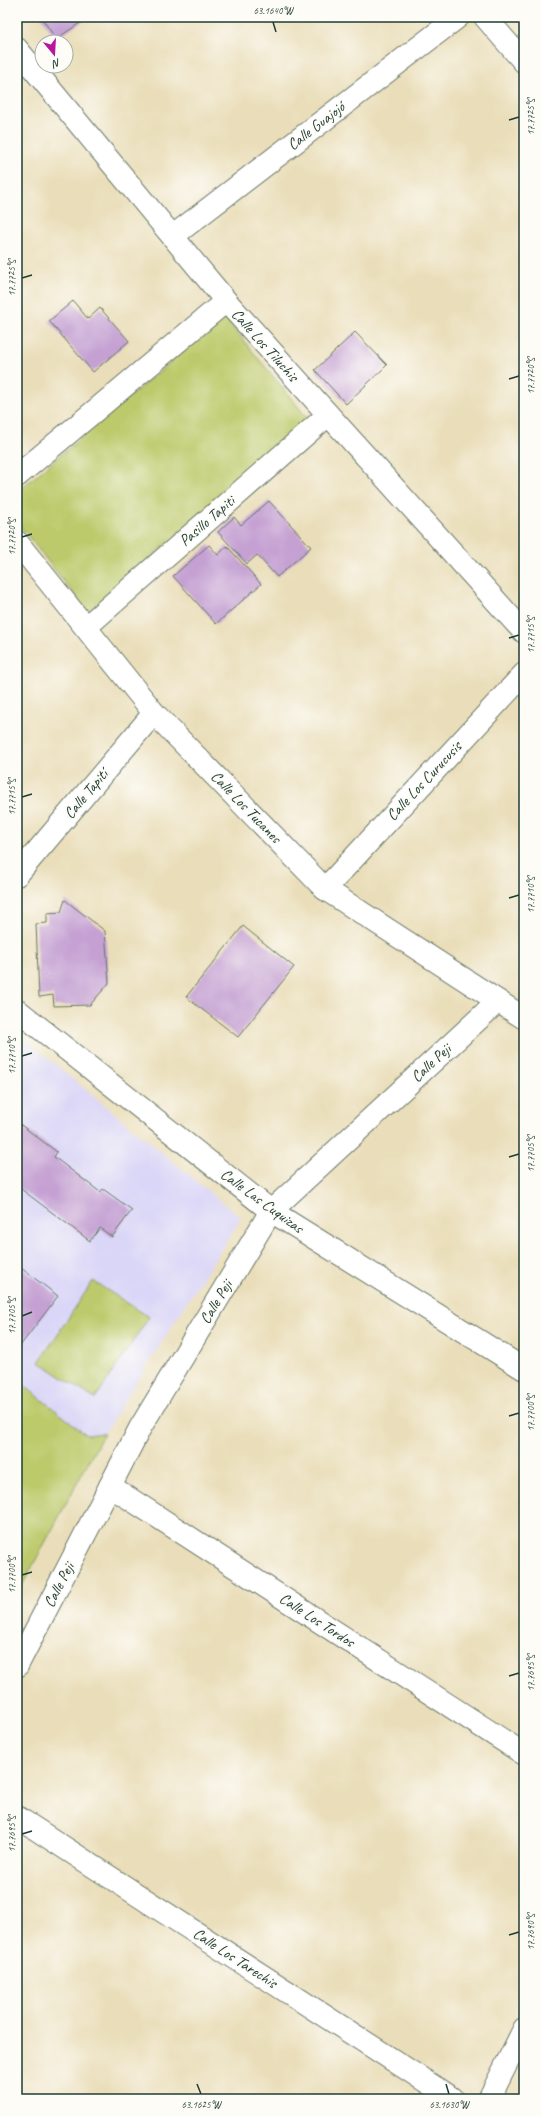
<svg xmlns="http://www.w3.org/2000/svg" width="541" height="2116" viewBox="0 0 541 2116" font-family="Caveat,sans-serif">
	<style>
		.built { fill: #dad6f7 }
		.green { fill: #bdca6c; stroke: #6e8450 }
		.building { fill: #c5a1d3 }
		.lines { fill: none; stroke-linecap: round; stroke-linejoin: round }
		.street-casing { stroke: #667563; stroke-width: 24 }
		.street { stroke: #fff; stroke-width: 22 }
		.ticks { fill: none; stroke: #1f3d34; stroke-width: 1.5 }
		.labels { text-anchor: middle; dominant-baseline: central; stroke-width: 3.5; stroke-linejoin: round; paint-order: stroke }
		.street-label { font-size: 16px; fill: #1f3d34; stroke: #fdfcf7 }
		.neatline { fill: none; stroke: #1f3d34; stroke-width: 1.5 }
		.ticks-label { font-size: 10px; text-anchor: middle; fill: #1f3d34 }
	</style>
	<rect width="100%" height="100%" fill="#fdfcf7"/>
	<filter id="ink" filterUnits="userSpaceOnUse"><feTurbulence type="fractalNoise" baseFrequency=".025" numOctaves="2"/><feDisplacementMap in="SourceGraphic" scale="8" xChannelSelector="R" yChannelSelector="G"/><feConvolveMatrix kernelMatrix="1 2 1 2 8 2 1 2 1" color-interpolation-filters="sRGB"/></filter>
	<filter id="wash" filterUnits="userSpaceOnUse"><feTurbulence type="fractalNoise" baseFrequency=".012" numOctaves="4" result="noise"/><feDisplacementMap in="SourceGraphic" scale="16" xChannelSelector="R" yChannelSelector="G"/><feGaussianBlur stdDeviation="0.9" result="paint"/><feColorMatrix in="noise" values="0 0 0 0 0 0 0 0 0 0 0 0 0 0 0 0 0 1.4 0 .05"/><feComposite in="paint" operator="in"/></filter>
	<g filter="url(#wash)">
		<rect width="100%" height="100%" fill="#eadeba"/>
		<polygon class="built" points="17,1033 241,1218 104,1433 87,1435 17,1380"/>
		<g class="green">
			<polygon points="224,317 309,420 88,612 17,522 17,492"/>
			<polygon points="93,1281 149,1317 95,1399 39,1362"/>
			<polygon points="17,1380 87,1435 104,1433 17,1595"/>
		</g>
		<g id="blocks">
			<g class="building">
				<polygon points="41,17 89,17 56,39"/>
				<polygon points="73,301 88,319 100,308 129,341 93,372 49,321"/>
				<polygon points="355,332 387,365 346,404 315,370"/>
				<polygon points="269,501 311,547 277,577 257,555 247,564 218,532 234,517 241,525"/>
				<polygon points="209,545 218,555 227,546 261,584 216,624 173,576"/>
				<polygon points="65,900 105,931 109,983 90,1005 54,1006 53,995 39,997 36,924 47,923 47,913 61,912"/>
				<polygon points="243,926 294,967 238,1037 186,997"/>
				<polygon points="17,1122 57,1152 54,1157 100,1192 103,1189 132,1210 112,1237 100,1228 90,1241 17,1186"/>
				<polygon points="17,1265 58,1296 17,1350"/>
			</g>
		</g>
	</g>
	<g filter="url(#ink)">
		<use href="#blocks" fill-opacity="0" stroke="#667563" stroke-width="1"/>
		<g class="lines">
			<defs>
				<g id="street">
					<polyline points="485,17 524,62"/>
					<polyline points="17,49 226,301 524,632"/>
					<polyline points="173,236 458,17"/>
					<polyline points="17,476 226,301"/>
					<polyline points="17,542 154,713 325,889 524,1018"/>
					<polyline points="86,627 328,415"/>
					<polyline points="17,875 154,713"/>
					<polyline points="325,889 524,674"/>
					<polyline points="17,1010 271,1211 524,1369"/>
					<polyline points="110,1486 524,1754"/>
					<polyline points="17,1666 140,1428 271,1211 497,1002"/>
					<polyline points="17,1817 453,2099"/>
					<polyline points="489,2099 524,2029"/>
				</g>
			</defs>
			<use href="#street" class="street-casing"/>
			<use href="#street" class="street"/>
		</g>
	</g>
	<path class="ticks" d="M 273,22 L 276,32M 509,120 L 519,117M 22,278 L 32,275M 509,379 L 519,376M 22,537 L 32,534M 509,638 L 519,635M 22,797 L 32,794M 509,898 L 519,895M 22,1056 L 32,1053M 509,1157 L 519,1154M 22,1316 L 32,1312M 509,1416 L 519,1413M 22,1575 L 32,1572M 509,1676 L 519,1673M 22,1834 L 32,1831M 509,1935 L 519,1932M 197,2084 L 201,2094M 446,2084 L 449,2094"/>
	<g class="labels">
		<g class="street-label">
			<text transform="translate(316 126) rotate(-38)">Calle Guajojó</text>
			<text transform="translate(265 345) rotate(48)">Calle Los Tiluchis</text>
			<text transform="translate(207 521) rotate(-41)">Pasillo Tapiti</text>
			<text transform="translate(424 781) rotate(-47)">Calle Los Curucusis</text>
			<text transform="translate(86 794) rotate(-50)">Calle Tapití</text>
			<text transform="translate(246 807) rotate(46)">Calle Los Tucanes</text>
			<text transform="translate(431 1063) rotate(-43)">Calle Peji</text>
			<text transform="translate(262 1201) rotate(36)">Calle Las Cuquizas</text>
			<text transform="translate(216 1302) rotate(-59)">Calle Peji</text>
			<text transform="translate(59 1585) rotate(-63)">Calle Peji</text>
			<text transform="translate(317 1620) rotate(33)">Calle Los Tordos</text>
			<text transform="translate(235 1958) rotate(33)">Calle Los Tarechis</text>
		</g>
	</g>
	<rect width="541" height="2116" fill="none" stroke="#fdfcf7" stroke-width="44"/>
	<g transform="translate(54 54) rotate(162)"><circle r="19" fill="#fdfcf7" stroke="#a4b0a9"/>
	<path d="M0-3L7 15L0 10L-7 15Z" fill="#b5179e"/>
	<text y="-6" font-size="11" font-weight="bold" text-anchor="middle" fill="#1f3d34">N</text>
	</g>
	<rect x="22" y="22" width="497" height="2072" class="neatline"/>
	<g class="ticks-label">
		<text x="273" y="14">63.1640°W</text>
		<text transform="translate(530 117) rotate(-90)" y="4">17.7725°S</text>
		<text transform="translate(11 278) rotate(-90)" y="4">17.7725°S</text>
		<text transform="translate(530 376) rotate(-90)" y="4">17.7720°S</text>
		<text transform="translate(11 537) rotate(-90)" y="4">17.7720°S</text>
		<text transform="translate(530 635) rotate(-90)" y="4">17.7715°S</text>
		<text transform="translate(11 797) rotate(-90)" y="4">17.7715°S</text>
		<text transform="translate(530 895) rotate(-90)" y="4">17.7710°S</text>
		<text transform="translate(11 1056) rotate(-90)" y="4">17.7710°S</text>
		<text transform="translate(530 1154) rotate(-90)" y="4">17.7705°S</text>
		<text transform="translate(11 1316) rotate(-90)" y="4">17.7705°S</text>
		<text transform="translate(530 1413) rotate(-90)" y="4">17.7700°S</text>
		<text transform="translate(11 1575) rotate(-90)" y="4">17.7700°S</text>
		<text transform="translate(530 1673) rotate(-90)" y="4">17.7695°S</text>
		<text transform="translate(11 1834) rotate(-90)" y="4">17.7695°S</text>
		<text transform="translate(530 1932) rotate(-90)" y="4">17.7690°S</text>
		<text x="201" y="2108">63.1625°W</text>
		<text x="449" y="2108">63.1630°W</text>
	</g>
</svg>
